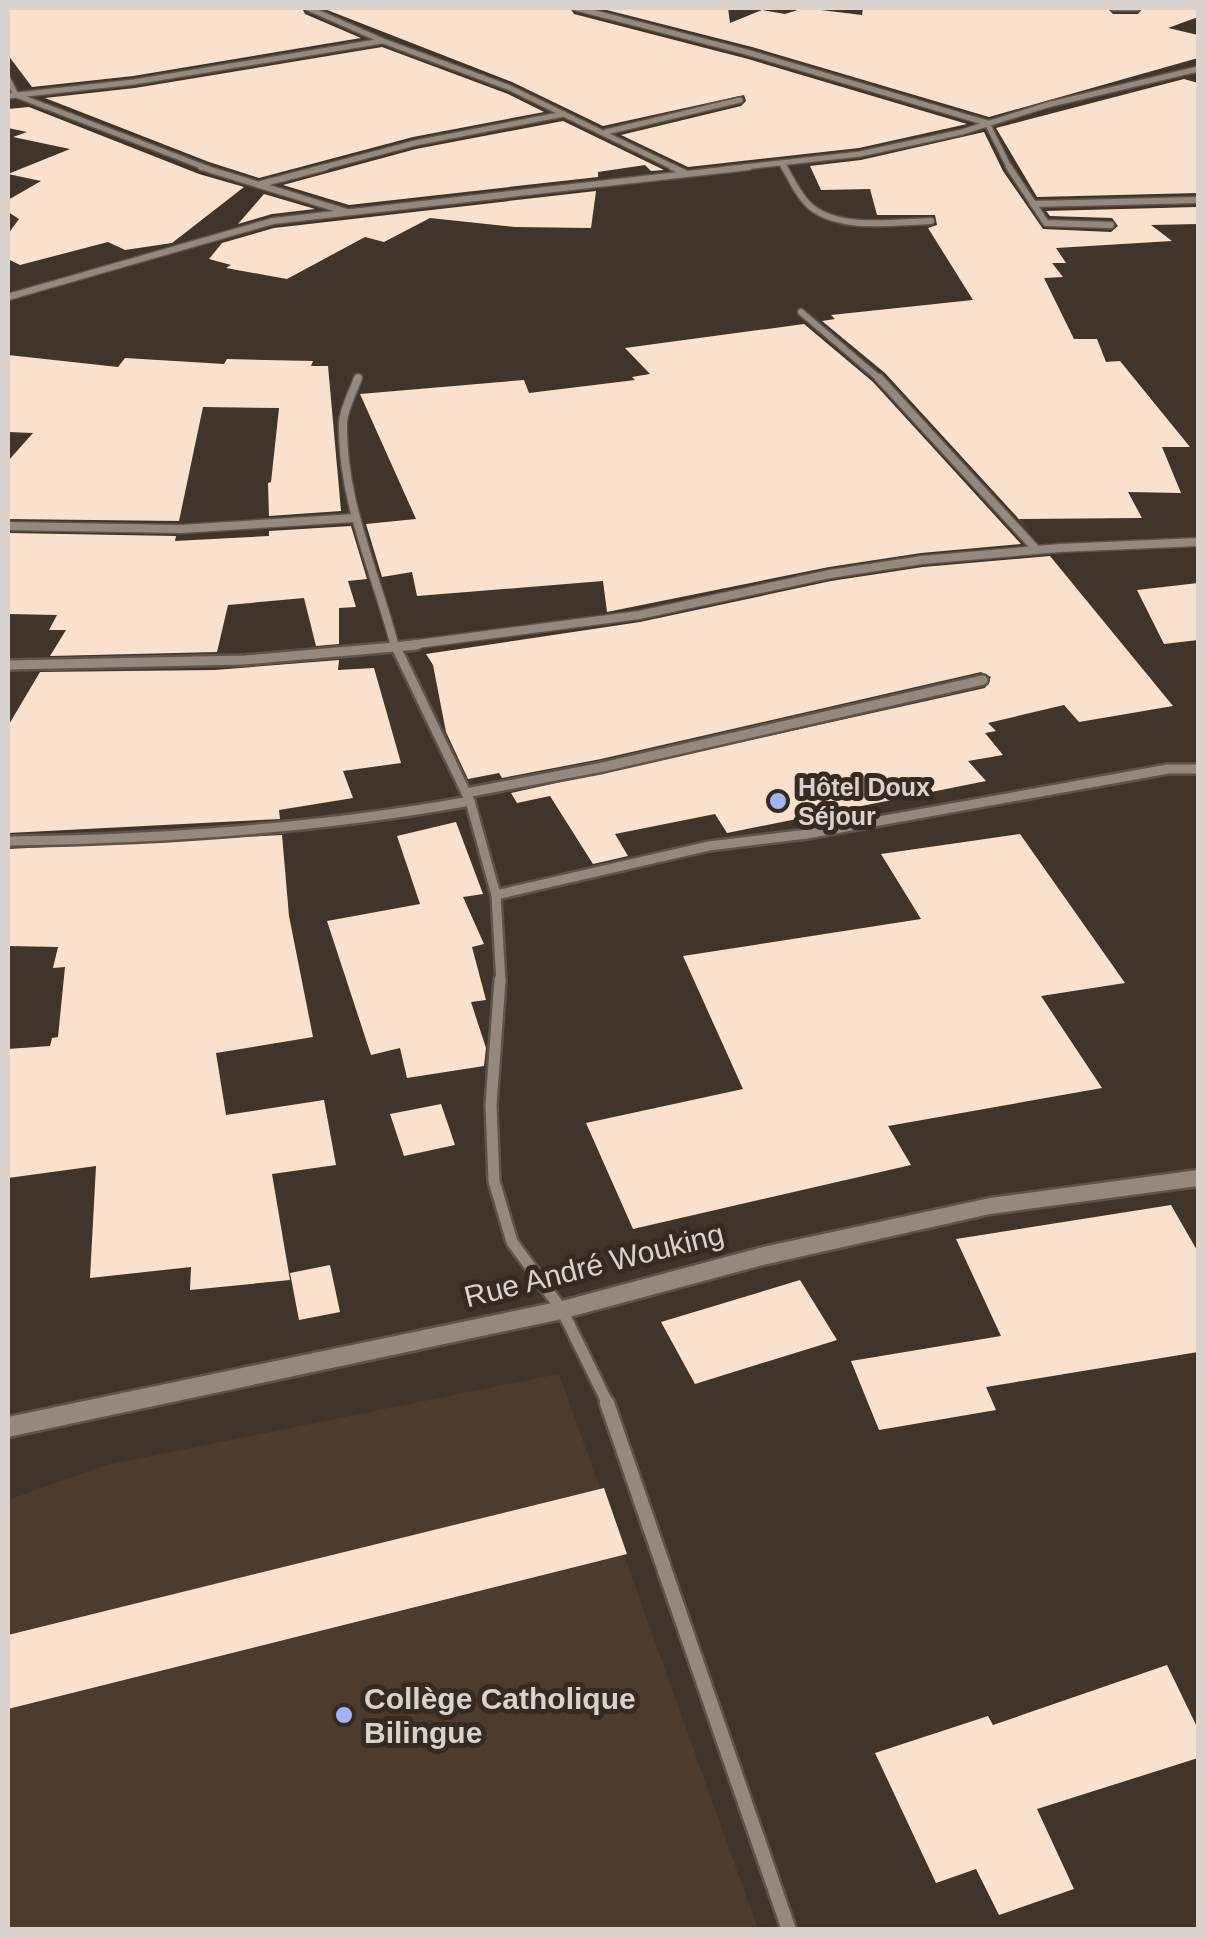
<svg xmlns="http://www.w3.org/2000/svg" width="1206" height="1937" viewBox="0 0 1206 1937" font-family="Arial,sans-serif">
	<style>
		.built { fill: #4d3b2d }
		.building { fill: #fae1cd }
		.lines { fill: none; stroke-linecap: round; stroke-linejoin: round }
		.street-far5-casing { stroke: #5d534a; stroke-width: 8 }
		.street-far4-casing { stroke: #5d534a; stroke-width: 9 }
		.street-far3-casing { stroke: #5d534a; stroke-width: 11 }
		.street-far2-casing { stroke: #5d534a; stroke-width: 14 }
		.street-far1-casing { stroke: #5d534a; stroke-width: 16 }
		.street-casing { stroke: #5d534a; stroke-width: 19 }
		.secondary-casing { stroke: #5d534a; stroke-width: 5 }
		.street-far5 { stroke: #96887c; stroke-width: 5 }
		.street-far4 { stroke: #96887c; stroke-width: 6 }
		.street-far3 { stroke: #96887c; stroke-width: 8 }
		.street-far2 { stroke: #96887c; stroke-width: 9 }
		.street-far1 { stroke: #96887c; stroke-width: 11 }
		.street { stroke: #96887c; stroke-width: 14 }
		.secondary { fill: #96887c; fill-rule: evenodd }
		.poi-dot { fill: #a0b3fd; stroke: #372b21; stroke-width: 4 }
		.labels { text-anchor: middle; dominant-baseline: central; stroke-width: 10; stroke-linejoin: round; paint-order: stroke }
		.poi-label { font-size: 25px; font-weight: bold; fill: #dad2cc; stroke: #372b21; text-anchor: start }
		.near-street-label { font-size: 30px; fill: #dad2cc; stroke: #372b21 }
		.near-poi-label { font-size: 30px; font-weight: bold; fill: #dad2cc; stroke: #372b21; text-anchor: start }
	</style>
	<rect width="100%" height="100%" fill="#41352b"/>
	<polygon class="built" points="559,1374 758,1929 8,1929 8,1500 106,1465"/>
	<g class="building">
		<polygon points="29,8 302,8 305,14 361,38 133,76 32,87 8,55 8,10"/>
		<polygon points="322,8 570,8 574,14 748,59 967,124 859,148 688,167 621,135 741,106 746,101 744,95 603,126 512,82"/>
		<polygon points="599,8 728,8 730,23 762,10 785,14 804,8 862,15 863,8 1107,8 1113,14 1138,14 1143,8 1198,8 1198,17 1168,28 1198,35 1198,58 989,117 752,47"/>
		<polygon points="382,47 508,94 544,112 413,137 259,178 209,162 45,98 135,88"/>
		<polygon points="1184,79 1198,83 1198,193 1037,197 996,128"/>
		<polygon points="29,107 199,174 244,187 172,243 125,250 108,242 20,265 8,259 8,234 19,219 8,212 8,200 41,181 8,174 70,149 13,137 27,132 8,128 8,109"/>
		<polygon points="563,121 664,170 651,171 645,165 598,172 598,177 349,205 283,185 416,149"/>
		<polygon points="984,132 1003,171 1043,229 1111,232 1118,226 1112,218 1050,216 1046,211 1198,207 1198,224 1151,225 1172,241 1056,248 1066,263 1052,263 1063,277 1044,278 1074,339 1097,339 1106,362 1120,361 1190,447 1162,447 1181,493 1128,492 1142,518 1019,519 1028,529 885,373 822,321 835,319 831,315 973,300 928,228 937,225 935,215 877,215 870,189 821,190 810,166 861,160"/>
		<polygon points="596,191 591,228 515,227 430,218 384,242 365,237 287,279 226,268 231,265 209,259 222,243 274,228"/>
		<polygon points="264,194 315,209 272,214 238,224"/>
		<polygon points="804,324 873,382 1021,544 921,553 829,567 607,612 603,581 417,596 412,572 382,577 366,524 416,519 360,394 524,380 529,393 635,380 632,377 650,374 625,348"/>
		<polygon points="8,355 118,367 125,358 224,364 227,359 313,361 311,366 328,366 341,511 269,516 268,483 271,482 279,408 203,407 179,521 8,519 8,461 33,433 8,432"/>
		<polygon points="351,526 367,579 348,581 356,607 339,608 339,644 316,646 304,598 228,605 217,652 50,656 66,630 49,630 57,615 8,614 8,533 176,536 175,541 269,536 269,531"/>
		<polygon points="1050,556 1173,706 1079,722 1064,705 988,723 996,731 985,733 1003,755 968,761 986,781 727,833 715,814 615,834 628,856 593,864 550,796 517,803 511,793 985,688 991,677 981,672 601,759 502,778 499,773 468,779 446,732 433,665 426,654 640,622 831,581 923,567"/>
		<polygon points="1198,583 1198,640 1164,644 1137,590"/>
		<polygon points="339,660 338,670 374,668 401,763 343,771 353,798 279,810 280,819 8,833 8,726 40,672 215,670"/>
		<polygon points="456,822 483,894 463,897 484,944 472,947 486,1000 471,1002 486,1048 484,1066 407,1078 400,1048 371,1055 327,921 420,904 397,836"/>
		<polygon points="1020,834 1125,983 1041,996 1102,1088 888,1126 911,1165 633,1229 586,1123 743,1089 683,956 921,919 881,854"/>
		<polygon points="282,835 289,916 313,1037 216,1053 226,1115 324,1100 336,1165 272,1174 290,1280 190,1290 191,1267 90,1278 96,1166 8,1178 8,1049 50,1046 52,1038 58,1037 65,967 53,968 58,947 8,946 8,849"/>
		<polygon points="441,1104 455,1145 404,1156 390,1114"/>
		<polygon points="1171,1205 1198,1252 1198,1352 986,1387 996,1410 879,1430 851,1361 1001,1336 956,1239"/>
		<polygon points="330,1265 340,1312 299,1320 290,1273"/>
		<polygon points="800,1280 837,1340 695,1384 661,1322"/>
		<polygon points="604,1488 627,1554 8,1709 8,1635"/>
		<polygon points="1167,1665 1198,1729 1198,1758 1037,1809 1074,1889 999,1915 976,1869 936,1883 875,1753 988,1716 993,1725"/>
	</g>
	<g class="lines">
		<defs>
			<g id="street-far5">
				<polyline points="308,8 383,41 510,88 677,169"/>
				<polyline points="576,8 750,53 987,123 1010,169"/>
				<polyline points="1113,8 1137,8"/>
				<polyline points="8,79 16,95 209,169"/>
				<polyline points="8,96 134,82 382,41"/>
				<polyline points="606,132 740,100"/>
				<polyline points="782,164 786,169"/>
				<polyline points="317,169 415,143 564,114"/>
				<polyline points="727,169 860,154 962,132 1047,105 1198,69"/>
			</g>
			<g id="street-far4">
				<polyline points="201,167 347,212"/>
				<polyline points="672,167 685,173"/>
				<path d="M 784,167 C 792,180 799,197 811,207 C 841,231 896,222 931,221"/>
				<polyline points="1009,167 1046,223 1111,225"/>
				<polyline points="261,184 326,167"/>
				<polyline points="1033,204 1198,200"/>
				<polyline points="8,297 273,221 749,167"/>
				<polyline points="801,312 882,381"/>
			</g>
			<g id="street-far3">
				<path d="M 358,378 C 353,392 344,408 343,422 C 341,500 376,573 395,647"/>
				<polyline points="879,378 1034,547"/>
				<polyline points="8,526 181,529 354,518"/>
				<polyline points="394,647 639,615 830,574 922,560 1060,548 1198,542"/>
			</g>
			<g id="street-far2">
				<polyline points="395,645 470,801 496,895 501,983"/>
				<polyline points="8,665 245,660 417,645"/>
				<polyline points="466,793 603,767 983,680"/>
				<path d="M 8,841 C 164,839 317,829 470,801"/>
				<polyline points="496,895 709,846 807,834 1168,769 1198,769"/>
			</g>
			<polyline id="street-far1" points="500,980 491,1105 494,1181 512,1242 562,1310 609,1406"/>
			<polyline id="street" points="607,1403 789,1930"/>
			<polygon id="secondary" points="1198,1170 1198,1186 990,1214 763,1265 562,1319 8,1437 8,1417 562,1301 763,1247 990,1198"/>
		</defs>
		<use href="#street-far5" class="street-far5-casing"/>
		<use href="#street-far4" class="street-far4-casing"/>
		<use href="#street-far3" class="street-far3-casing"/>
		<use href="#street-far2" class="street-far2-casing"/>
		<use href="#street-far1" class="street-far1-casing"/>
		<use href="#street" class="street-casing"/>
		<use href="#secondary" class="secondary-casing"/>
		<use href="#street-far5" class="street-far5"/>
		<use href="#street-far4" class="street-far4"/>
		<use href="#street-far3" class="street-far3"/>
		<use href="#street-far2" class="street-far2"/>
		<use href="#street-far1" class="street-far1"/>
		<use href="#street" class="street"/>
		<use href="#secondary" class="secondary"/>
	</g>
	<g class="poi-dot">
		<circle cx="778" cy="801" r="10"/>
		<circle cx="344" cy="1715" r="10"/>
	</g>
	<g class="labels">
		<g class="poi-label">
			<text x="798" y="787">Hôtel Doux<tspan x="798" dy="29">Séjour</tspan></text>
		</g>
		<g class="near-street-label">
			<text transform="translate(594 1265) rotate(-14)">Rue André Wouking</text>
		</g>
		<g class="near-poi-label">
			<text x="364" y="1698">Collège Catholique<tspan x="364" dy="34">Bilingue</tspan></text>
		</g>
	</g>
	<rect width="1206" height="1937" fill="none" stroke="#dad2cc" stroke-width="20"/>
</svg>
